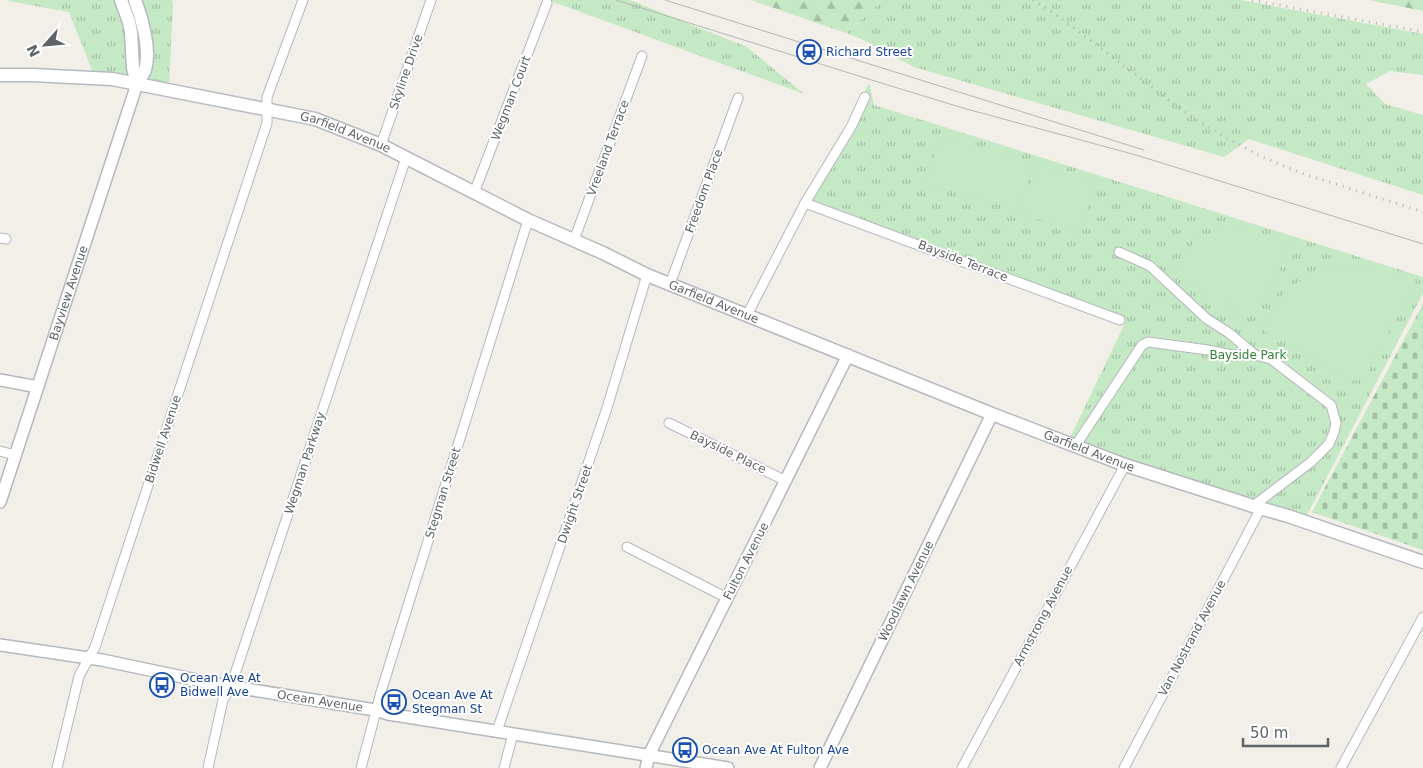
<svg xmlns="http://www.w3.org/2000/svg" width="1423" height="768" viewBox="0 0 1423 768" font-family="'DejaVu Sans',sans-serif">
	<style>
		.grass { fill: url(#grass-tufts) }
		.forest { fill: url(#forest-firs) }
		.cemetery { fill: url(#cemetery-stones) }
		.garden { fill: #c5e8c5 }
		.lines { fill: none; stroke-linecap: round; stroke-linejoin: round }
		.minor-casing { stroke: #b5b8bc; stroke-width: 11 }
		.tertiary-casing { stroke: #b5b8bc; stroke-width: 14 }
		.secondary-casing { stroke: #b6babf; stroke-width: 15 }
		.minor { stroke: #fff; stroke-width: 9 }
		.tertiary { stroke: #fff; stroke-width: 11 }
		.secondary { stroke: #fff; stroke-width: 12 }
		.tram { stroke: #b6b7b8; stroke-width: 1 }
		.rail { stroke: #b6b7b8; stroke-width: 3; stroke-dasharray: 1 6; stroke-linecap: butt }
		.labels { text-anchor: middle; dominant-baseline: central; stroke-width: 4; stroke-linejoin: round; paint-order: stroke }
		.transit-label { font-size: 12px; fill: #164399; stroke: #fff; text-anchor: start }
		.street-label { font-size: 12px; fill: #5f6368; stroke: #fff }
		.park-label { font-size: 12px; fill: #348238; stroke: #fff }
	</style>
	<defs>
		<pattern id="grass-tufts" width="24" height="20" patternUnits="userSpaceOnUse" patternTransform="scale(1.25)"><rect width="24" height="20" fill="#c5e8c5"/><path d="M3 7l-1-3M5 7V3M7 7l1-3M15 17l-1-3M17 17v-4M19 17l1-3" fill="none" stroke="#a3c0a4"/></pattern>
		<pattern id="forest-firs" width="22" height="20" patternUnits="userSpaceOnUse" patternTransform="scale(1.25)"><rect width="22" height="20" fill="#c5e8c5"/><path d="M5 1l3.5 6h-7zM16 11l3.5 6h-7z" fill="#a3c0a4"/></pattern>
		<pattern id="cemetery-stones" width="16" height="16" patternUnits="userSpaceOnUse" patternTransform="scale(1.25)"><rect width="16" height="16" fill="#c5e8c5"/><path d="M2 7V4a2 2 0 0 1 4 0v3zM10 15v-3a2 2 0 0 1 4 0v3z" fill="#a3c0a4"/></pattern>
	</defs>
	<rect width="100%" height="100%" fill="#f1efe8"/>
	<g class="grass">
		<polygon points="9,0 172,0 173,4 169,87 94,75 69,12 9,1"/>
		<polygon points="548,0 630,0 747,47 804,94"/>
		<polygon points="883,0 1241,0 1423,34 1423,75 1390,71 1366,84 1385,104 1423,115 1423,195 1249,139 1224,157 914,67 859,38 846,33"/>
		<polygon points="869,83 874,105 1423,277 1423,293 1306,517 1068,442 1126,321 807,200"/>
	</g>
	<g class="forest">
		<polygon points="751,0 883,0 846,33"/>
		<polygon points="1369,0 1423,0 1423,11"/>
	</g>
	<polygon class="cemetery" points="1423,304 1423,550 1312,512"/>
	<g class="garden">
		<polygon points="940,136 1034,161 1020,206 1028,190 1037,163 1096,181 1081,233 1021,214 1018,210 926,183"/>
		<polygon points="1228,225 1293,244 1258,313 1246,317 1174,274 1195,240"/>
		<polygon points="1360,263 1416,281 1365,378 1353,381 1262,330 1274,303 1290,287 1312,274 1330,267"/>
	</g>
	<g class="lines">
		<defs>
			<g id="minor">
				<polyline points="381,145 431,0"/>
				<polyline points="474,193 547,3"/>
				<polyline points="805,203 1120,320"/>
				<polyline points="0,238 6,239"/>
				<polyline points="574,240 642,56"/>
				<polyline points="1119,252 1150,266 1207,319 1229,333 1255,355"/>
				<polyline points="670,284 738,98"/>
				<polyline points="747,315 805,203 851,127 865,97"/>
				<polyline points="669,423 786,481"/>
				<polyline points="1076,445 1142,345 1148,342 1208,350 1232,355 1255,355 1271,359 1331,405 1336,423 1334,432 1329,444 1311,462 1253,506"/>
				<polyline points="0,451 15,455"/>
				<polyline points="627,547 727,598"/>
				<polyline points="497,731 606,411 647,275"/>
				<polyline points="57,768 79,676 95,647 267,123 267,97 303,0"/>
				<polyline points="208,768 223,700 231,686 406,158"/>
				<polyline points="361,768 381,692 528,220"/>
				<polyline points="504,768 513,734"/>
				<polyline points="962,768 1125,465"/>
				<polyline points="1124,768 1261,508"/>
				<polyline points="1341,768 1423,617"/>
			</g>
			<g id="tertiary">
				<polyline points="0,380 38,387"/>
				<path id="s1" d="M 0,502 L 137,84"/>
				<polyline points="0,645 102,660 216,684 375,710 388,714 728,768"/>
				<polyline points="646,768 649,755 848,355"/>
				<polyline points="820,768 992,414"/>
			</g>
			<g id="secondary">
				<polyline points="121,0 129,22 131,32 133,68 137,84"/>
				<path d="M 135,0 C 142,18 151,50 145,70 C 143,74 140,79 137,84"/>
				<path id="s2" d="M 0,75 L 32,75 L 112,79 L 315,119 L 381,145 L 528,220 L 603,253 L 647,275 L 992,414 L 1125,465 L 1253,506 L 1288,516 L 1423,562"/>
			</g>
		</defs>
		<use href="#minor" class="minor-casing"/>
		<use href="#tertiary" class="tertiary-casing"/>
		<use href="#secondary" class="secondary-casing"/>
		<use href="#minor" class="minor"/>
		<use href="#tertiary" class="tertiary"/>
		<use href="#secondary" class="secondary"/>
		<g class="tram">
			<polyline points="616,0 878,82 963,108 1136,155 1423,244"/>
			<polyline points="665,0 1144,150"/>
		</g>
		<g class="rail">
			<polyline points="1033,0 1054,13 1189,115 1225,137 1260,156 1301,173 1423,212"/>
			<polyline points="1252,0 1423,32"/>
		</g>
	</g>
	<defs>
		<symbol id="station-ring" viewBox="-11 -11 22 22"><circle r="9.5" fill="#fff" stroke="#1a4fb4" stroke-width="1.5"/><path d="M-3-6H3Q5-6 5-4V2Q5 4 3 4L4.5 6H3L1.5 4h-3L-3 6H-4.5L-3 4Q-5 4-5 2V-4Q-5-6-3-6ZM-3.5-4v3h7v-3ZM-3.5 1v1.5H-2V1ZM2 1v1.5H3.5V1Z" fill="#1a4fb4"/></symbol>
		<symbol id="bus-ring" viewBox="-11 -11 22 22"><circle r="9.5" fill="#fff" stroke="#1a4fb4" stroke-width="1.5"/><path d="M-5-6H5V4H4V6H2V4H-2V6H-4V4H-5ZM-3.5-4V0h7V-4ZM-3.5 1.2v1.5H-2V1.2ZM2 1.2v1.5H3.5V1.2Z" fill="#1a4fb4"/></symbol>
	</defs>
	<g fill-rule="evenodd">
		<use href="#station-ring" x="795" y="38" width="28" height="28"/>
		<use href="#bus-ring" x="148" y="671" width="28" height="28"/>
		<use href="#bus-ring" x="380" y="688" width="28" height="28"/>
		<use href="#bus-ring" x="671" y="736" width="28" height="28"/>
	</g>
	<g class="labels">
		<g class="transit-label">
			<text x="826" y="52">Richard Street</text>
			<text x="180" y="678">Ocean Ave At<tspan x="180" dy="14">Bidwell Ave</tspan></text>
			<text x="412" y="695">Ocean Ave At<tspan x="412" dy="14">Stegman St</tspan></text>
			<text x="702" y="750">Ocean Ave At Fulton Ave</text>
		</g>
		<g class="street-label">
			<text transform="translate(406 72) rotate(-71)">Skyline Drive</text>
			<text transform="translate(511 98) rotate(-69)">Wegman Court</text>
			<text stroke="none"><textPath href="#s2" startOffset="352">Garfield Avenue</textPath></text>
			<text transform="translate(608 148) rotate(-70)">Vreeland Terrace</text>
			<text transform="translate(704 191) rotate(-70)">Freedom Place</text>
			<text transform="translate(963 261) rotate(21)">Bayside Terrace</text>
			<text stroke="none"><textPath href="#s1" startOffset="220">Bayview Avenue</textPath></text>
			<text stroke="none"><textPath href="#s2" startOffset="758">Garfield Avenue</textPath></text>
			<text transform="translate(163 439) rotate(-72)">Bidwell Avenue</text>
			<text stroke="none"><textPath href="#s2" startOffset="1162">Garfield Avenue</textPath></text>
			<text transform="translate(728 452) rotate(26)">Bayside Place</text>
			<text transform="translate(305 463) rotate(-72)">Wegman Parkway</text>
			<text transform="translate(443 493) rotate(-73)">Stegman Street</text>
			<text transform="translate(575 504) rotate(-71)">Dwight Street</text>
			<text transform="translate(746 561) rotate(-63)">Fulton Avenue</text>
			<text transform="translate(906 591) rotate(-64)">Woodlawn Avenue</text>
			<text transform="translate(1043 616) rotate(-62)">Armstrong Avenue</text>
			<text transform="translate(1192 638) rotate(-62)">Van Nostrand Avenue</text>
			<text transform="translate(320 701) rotate(9)">Ocean Avenue</text>
		</g>
		<g class="park-label">
			<text x="1248" y="355">Bayside Park</text>
		</g>
	</g>
	<g transform="translate(45 45) rotate(243)" stroke="#ffffff" stroke-width="4" paint-order="stroke">
	<path d="M0-4L9 19L0 12L-9 19Z" fill="#5f6368"/>
	<text y="-8" font-size="14" font-weight="bold" text-anchor="middle" fill="#5f6368">N</text>
	</g>
	<path d="M1243 738v8h85v-8" fill="none" stroke="#5f6368" stroke-width="2.5"/>
	<text x="1250" y="738" font-size="15" fill="#5f6368" stroke="#ffffff" stroke-width="4" paint-order="stroke">50 m</text>
</svg>
